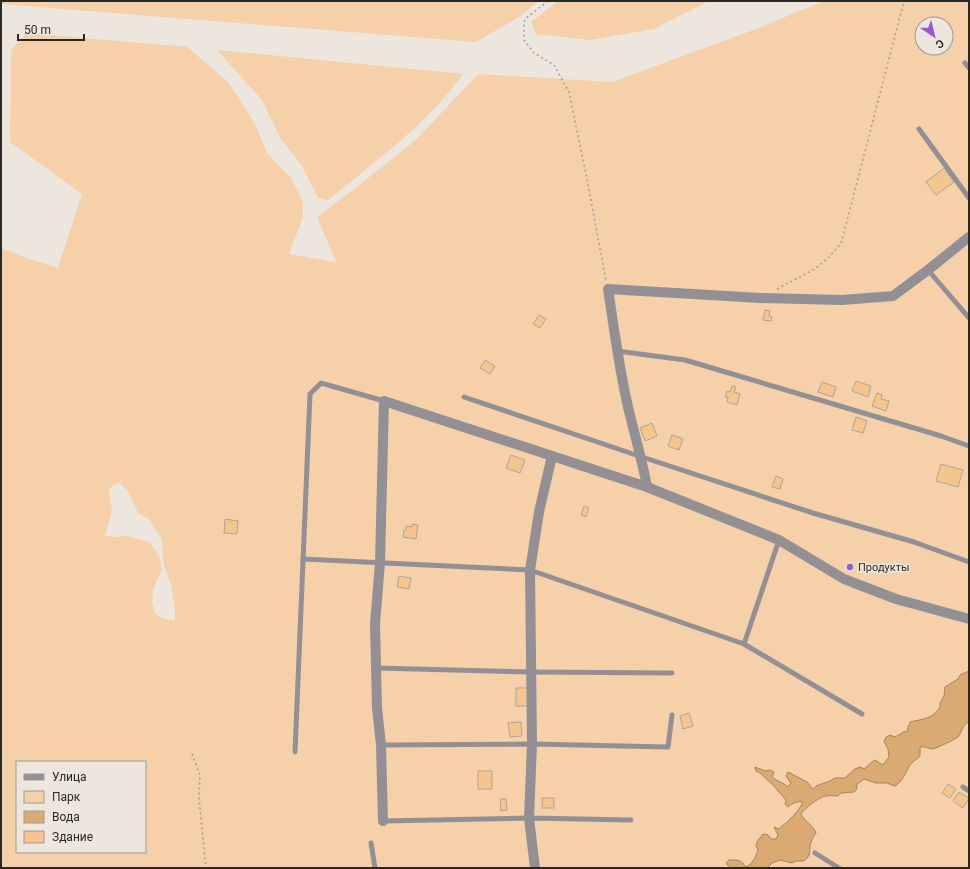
<svg xmlns="http://www.w3.org/2000/svg" width="970" height="869" viewBox="0 0 970 869" font-family="Roboto,sans-serif">
	<style>
		.green { fill: #f5d0a9; fill-rule: evenodd }
		.water { fill: #daaa73; stroke: #a5835c }
		.building { fill: #f6c48d; stroke: #aba59f }
		.lines { fill: none; stroke-linecap: round; stroke-linejoin: round }
		.path { stroke: #a29e98; stroke-width: 1.5; stroke-dasharray: 2 3; stroke-linecap: butt }
		.service { stroke: #929094; stroke-width: 5 }
		.minor { stroke: #929094; stroke-width: 10 }
		.poi-dot { fill: #9c59ce; stroke: #ece6df; stroke-width: 1.5 }
		.labels { text-anchor: middle; dominant-baseline: central; stroke-width: 3; stroke-linejoin: round; paint-order: stroke }
		.poi-label { font-size: 11px; fill: #2a2825; stroke: #ece6df; text-anchor: start }
	</style>
	<rect width="100%" height="100%" fill="#ece6df"/>
	<g class="green">
		<polygon points="1,1 539,1 519,17 476,42 1,4"/>
		<polygon points="558,1 709,1 654,29 590,40 536,34 531,22"/>
		<path d="M 824,1 L 969,1 L 969,868 L 1,868 L 1,248 L 18,255 L 58,268 L 82,194 L 10,142 L 11,50 L 27,33 L 187,47 L 229,83 L 255,124 L 267,153 L 290,177 L 303,202 L 303,217 L 289,254 L 336,262 L 317,217 L 358,186 L 417,139 L 478,74 L 612,82 L 756,29 ZM 922,24 L 946,24 L 946,48 L 922,48 ZM 119,483 L 128,491 L 138,513 L 149,519 L 162,540 L 163,562 L 171,586 L 175,609 L 175,620 L 164,619 L 155,614 L 152,602 L 153,590 L 162,569 L 160,558 L 154,548 L 149,542 L 127,536 L 116,537 L 105,536 L 112,512 L 109,488 ZM 17,762 L 145,762 L 145,852 L 17,852 Z"/>
		<path d="M 217,50 L 463,74 C 426,125 377,160 328,200 L 318,198 L 302,166 L 281,139 L 262,100 Z"/>
	</g>
	<path class="water" d="M 969,671 L 969,722 C 961,726 963,731 958,737 C 956,739 935,749 932,749 C 927,748 925,746 920,747 L 920,756 C 917,760 912,761 910,765 C 906,772 903,781 895,786 L 887,783 L 876,783 L 864,779 L 857,784 L 857,789 L 854,792 L 841,793 L 838,796 C 834,796 829,795 825,796 C 818,798 805,808 801,814 C 804,821 813,825 816,833 C 814,836 812,839 811,842 C 808,850 813,854 804,861 L 796,861 L 792,863 L 780,860 L 772,863 L 767,868 L 730,868 L 726,863 L 729,860 C 737,860 742,859 745,867 L 750,865 L 755,858 L 758,850 L 756,846 L 757,842 L 763,834 L 768,835 L 771,839 L 776,839 L 778,835 L 774,827 L 779,829 C 782,825 786,824 789,820 C 795,815 800,808 803,802 C 798,801 792,803 788,807 L 785,804 L 786,800 L 772,784 L 760,773 L 756,771 L 755,767 L 765,771 L 770,770 L 774,772 L 772,777 C 777,782 783,782 788,787 L 791,783 L 786,776 L 788,772 L 807,782 L 813,789 L 816,786 L 830,781 L 835,778 L 845,778 L 855,769 L 860,767 L 864,769 C 868,766 870,763 875,760 L 883,765 L 889,757 L 888,749 L 884,741 L 886,737 L 890,735 L 895,737 C 899,735 902,732 907,731 L 910,722 C 923,719 933,719 940,707 L 940,703 L 944,696 L 945,687 L 958,679 L 960,675 Z"/>
	<g class="building">
		<polygon points="944,168 954,182 936,195 926,182"/>
		<polygon points="765,310 770,311 769,316 772,317 771,321 763,320"/>
		<polygon points="539,315 546,319 540,328 533,324"/>
		<polygon points="485,360 495,366 490,374 480,368"/>
		<polygon points="856,381 871,386 868,397 852,391"/>
		<polygon points="822,382 836,387 833,397 818,392"/>
		<polygon points="732,386 736,387 734,392 740,394 737,405 727,402 728,397 725,397 727,391 730,392"/>
		<polygon points="877,393 882,395 881,399 889,401 886,411 872,406"/>
		<polygon points="856,417 867,421 863,433 852,430"/>
		<polygon points="652,423 657,436 645,441 640,428"/>
		<polygon points="672,435 683,439 679,450 668,446"/>
		<polygon points="511,455 525,460 520,473 506,468"/>
		<polygon points="941,464 963,470 958,487 936,481"/>
		<polygon points="776,476 783,479 780,489 772,487"/>
		<polygon points="584,506 589,508 586,517 581,515"/>
		<polygon points="225,519 238,521 237,534 224,533"/>
		<polygon points="412,524 418,525 416,539 403,537 404,530 406,530 406,526 412,527"/>
		<polygon points="399,576 411,578 409,589 397,587"/>
		<rect x="516" y="688" width="12" height="18"/>
		<polygon points="689,713 693,726 683,729 680,716"/>
		<polygon points="521,722 522,736 510,737 508,723"/>
		<rect x="478" y="771" width="14" height="18"/>
		<polygon points="948,784 956,789 950,798 942,793"/>
		<polygon points="959,792 969,798 963,808 953,801"/>
		<rect x="542" y="798" width="12" height="10"/>
		<polygon points="500,799 506,799 507,810 501,811"/>
	</g>
	<g class="lines">
		<g class="path">
			<polyline points="548,1 525,19 524,28 524,40 534,53 554,65 569,92 587,179 606,281"/>
			<polyline points="777,289 815,269 828,258 841,244 904,1"/>
			<polyline points="192,754 200,775 199,799 206,868"/>
		</g>
		<g class="service">
			<polyline points="965,63 969,68"/>
			<polyline points="919,129 969,198"/>
			<polyline points="928,270 969,318"/>
			<polyline points="617,351 685,360 941,436 969,446"/>
			<polyline points="464,397 642,457 813,513 914,542 969,562"/>
			<polyline points="303,559 530,570 744,644 862,714"/>
			<polyline points="744,644 779,540"/>
			<polyline points="376,668 531,672 672,673"/>
			<polyline points="381,745 532,744 668,747 672,715"/>
			<polyline points="295,752 310,394 321,383 384,401"/>
			<polyline points="963,787 969,791"/>
			<polyline points="383,821 529,818 631,820"/>
			<polyline points="371,843 375,868"/>
			<polyline points="815,853 839,868"/>
		</g>
		<g class="minor">
			<path d="M 647,487 C 642,459 634,433 628,407 C 619,368 614,328 608,289 L 760,298 L 842,300 L 893,296 L 928,270 L 969,237"/>
			<polyline points="383,821 381,745 377,708 375,624 380,563 384,401 647,487 779,540 844,579 896,599 969,619"/>
			<polyline points="535,868 529,818 532,744 530,570 539,512 552,456"/>
		</g>
	</g>
	<circle class="poi-dot" cx="850" cy="567" r="4"/>
	<g class="labels">
		<g class="poi-label">
			<text x="858" y="567">Продукты</text>
		</g>
	</g>
	<rect width="970" height="869" fill="none" stroke="#2a2825" stroke-width="4"/>
	<rect x="16" y="761" width="130" height="92" fill="#ece6df" stroke="#9e9a95"/>
	<rect x="24" y="774" width="20" height="6" fill="#929094" stroke="#9e9a95"/>
	<text x="52" y="781" font-size="12" fill="#2a2825">Улица</text>
	<rect x="24" y="791" width="20" height="12" fill="#f5d0a9" stroke="#9e9a95"/>
	<text x="52" y="801" font-size="12" fill="#2a2825">Парк</text>
	<rect x="24" y="811" width="20" height="12" fill="#daaa73" stroke="#9e9a95"/>
	<text x="52" y="821" font-size="12" fill="#2a2825">Вода</text>
	<rect x="24" y="831" width="20" height="12" fill="#f6c48d" stroke="#9e9a95"/>
	<text x="52" y="841" font-size="12" fill="#2a2825">Здание</text>
	<g transform="translate(934 36) rotate(145)"><circle r="19" fill="#ece6df" stroke="#9e9a95"/>
	<path d="M0-3L7 15L0 10L-7 15Z" fill="#9c59ce"/>
	<text y="-6" font-size="11" font-weight="bold" text-anchor="middle" fill="#2a2825">С</text>
	</g>
	<path d="M18 34v6h66v-6" fill="none" stroke="#2a2825" stroke-width="2"/>
	<text x="24" y="34" font-size="12" fill="#2a2825" stroke="#ece6df" stroke-width="3" paint-order="stroke">50 m</text>
</svg>
